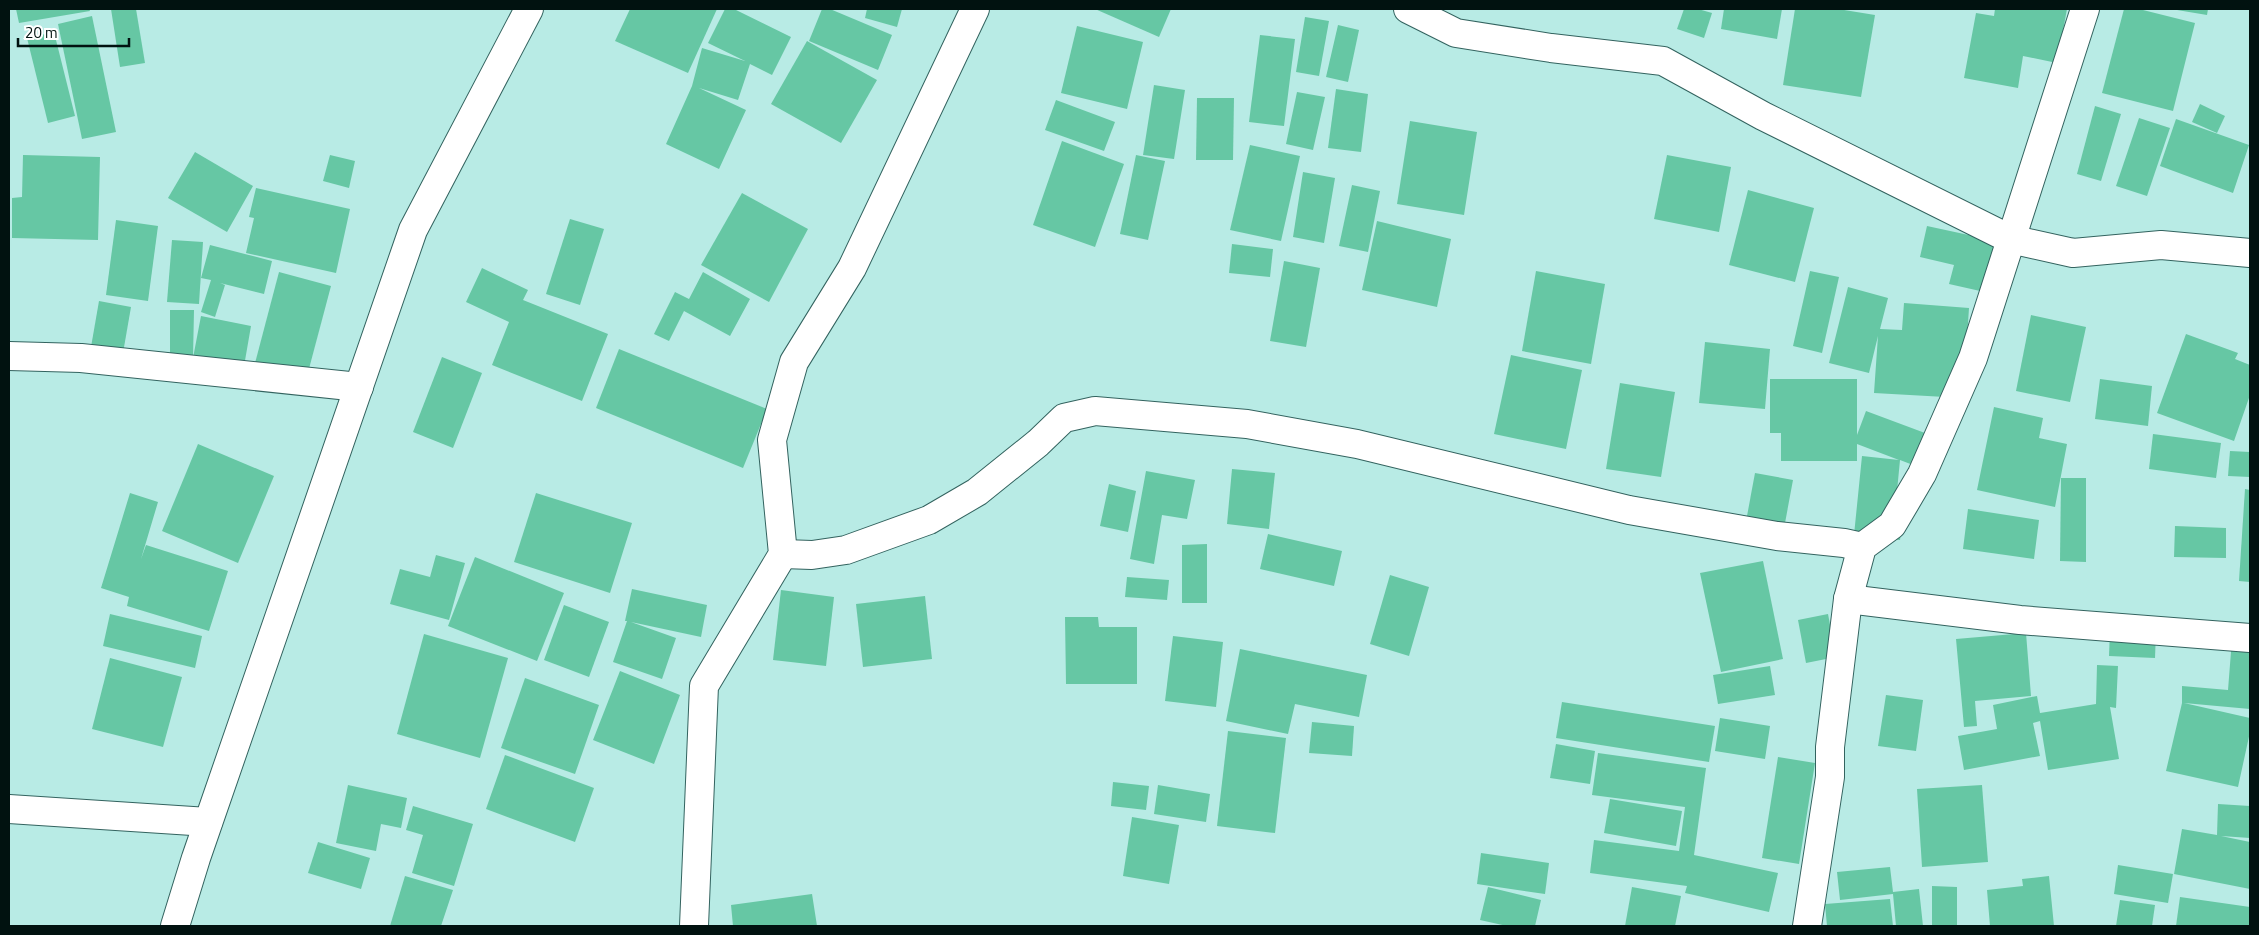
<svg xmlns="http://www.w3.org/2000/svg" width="2259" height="935" viewBox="0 0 2259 935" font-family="'Titillium Web',sans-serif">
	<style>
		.building { fill: #66c7a4 }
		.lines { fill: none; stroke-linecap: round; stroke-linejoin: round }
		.minor-casing { stroke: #33635f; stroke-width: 30 }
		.secondary-casing { stroke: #33635f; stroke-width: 30 }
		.minor { stroke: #fff; stroke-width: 28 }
		.secondary { stroke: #fff; stroke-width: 28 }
	</style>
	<rect width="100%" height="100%" fill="#b8ebe5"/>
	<g class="building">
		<polygon points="16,9 89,9 90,11 19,23"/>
		<polygon points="111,9 136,9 145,63 120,67"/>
		<polygon points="630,9 717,9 688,73 615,41"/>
		<polygon points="725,9 734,9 791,37 772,75 750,64 738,100 699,88 746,110 719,169 666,144 692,86 702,48 745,61 708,43"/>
		<polygon points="822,9 830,9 892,35 878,70 809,41"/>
		<polygon points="867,9 902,9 897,27 865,18"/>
		<polygon points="1095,9 1171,9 1159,37"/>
		<polygon points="1684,9 1698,9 1712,13 1704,38 1677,29"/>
		<polygon points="1724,9 1782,9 1777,39 1721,29"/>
		<polygon points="1795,9 1838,9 1875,15 1861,97 1783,85"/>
		<polygon points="1995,9 2067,9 2057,63 2023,56 2018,88 1964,78 1976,13 1994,16"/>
		<polygon points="2124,9 2139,9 2195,23 2173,111 2102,93"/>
		<polygon points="2171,9 2208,9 2207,15"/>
		<polygon points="92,16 116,132 82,139 58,24"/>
		<polygon points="1305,17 1329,21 1319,76 1296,72"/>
		<polygon points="1338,25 1359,30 1348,82 1326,77"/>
		<polygon points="1077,26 1143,42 1127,109 1061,93"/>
		<polygon points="54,32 75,116 48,123 27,38"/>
		<polygon points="1260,35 1295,39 1284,126 1249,122"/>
		<polygon points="807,41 877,80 841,143 771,104"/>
		<polygon points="1154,85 1185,90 1174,159 1143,155"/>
		<polygon points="1336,89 1368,94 1361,152 1328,148"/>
		<polygon points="1297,92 1325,97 1313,150 1286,144"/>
		<polygon points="1197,98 1234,98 1233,160 1196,160"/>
		<polygon points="1056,100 1115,122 1104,151 1045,130"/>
		<polygon points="2200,104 2225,116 2217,133 2192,122"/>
		<polygon points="2095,106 2121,114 2101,181 2077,174"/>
		<polygon points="2139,118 2170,128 2147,196 2116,186"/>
		<polygon points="2176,119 2249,145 2233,193 2160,166"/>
		<polygon points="1410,121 1477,132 1464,215 1397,204"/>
		<polygon points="1062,141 1124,164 1095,247 1033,225"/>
		<polygon points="1250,145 1300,156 1281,241 1230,230"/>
		<polygon points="195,152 253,186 227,232 168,198"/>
		<polygon points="23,155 100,157 98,240 12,238 12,198 22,197"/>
		<polygon points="330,155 355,161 349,188 323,181"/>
		<polygon points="1136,155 1165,161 1148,240 1120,234"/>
		<polygon points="1667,155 1731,167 1719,232 1654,219"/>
		<polygon points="1303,172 1335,178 1324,243 1293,237"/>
		<polygon points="1352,185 1380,191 1368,252 1339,246"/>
		<polygon points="256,188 350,209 336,273 246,253 254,218 249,217"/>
		<polygon points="1748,190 1814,208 1795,282 1729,265"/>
		<polygon points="742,193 808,229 769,302 701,265"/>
		<polygon points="570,219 604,229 580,305 546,294"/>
		<polygon points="116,220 158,226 148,301 106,295"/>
		<polygon points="1377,221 1451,239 1437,307 1362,290"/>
		<polygon points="1927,226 2001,242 1989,293 1949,284 1954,265 1920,257"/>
		<polygon points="172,240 203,242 199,304 167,302"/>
		<polygon points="1232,244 1273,249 1270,277 1229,273"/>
		<polygon points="210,245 272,261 264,294 220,283 225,285 215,317 201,312 211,280 201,278"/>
		<polygon points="1284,261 1320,268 1306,347 1270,341"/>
		<polygon points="482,268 528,290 523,300 608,334 582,401 492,365 509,322 466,302"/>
		<polygon points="1536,271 1605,284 1591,364 1522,351"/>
		<polygon points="1810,271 1839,277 1822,353 1793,346"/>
		<polygon points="279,272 331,286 306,380 254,367"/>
		<polygon points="703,272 750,299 730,336 684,311 669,341 654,334 675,292 689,299"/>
		<polygon points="1848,287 1888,298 1880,329 1902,330 1904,303 1969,308 1963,398 1874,393 1878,336 1869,373 1829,363"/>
		<polygon points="99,301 131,307 123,353 91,347"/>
		<polygon points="170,310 194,310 193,358 201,316 251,326 243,372 170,360"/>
		<polygon points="2031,315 2086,327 2070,402 2016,391"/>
		<polygon points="2186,334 2238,353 2235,359 2250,365 2250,395 2234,441 2157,413"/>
		<polygon points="1705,342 1770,349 1765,409 1699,403"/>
		<polygon points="619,349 767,409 743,468 596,408"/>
		<polygon points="1511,355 1582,370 1566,449 1494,434"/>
		<polygon points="442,357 482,373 453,448 413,432"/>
		<polygon points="1770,379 1857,379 1857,435 1866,411 1925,433 1913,465 1900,460 1895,512 1903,513 1900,540 1854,535 1862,456 1899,460 1857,444 1857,461 1781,461 1781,433 1770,433"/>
		<polygon points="2100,379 2152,386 2148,426 2095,419"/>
		<polygon points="1620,383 1675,392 1661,477 1606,469"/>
		<polygon points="1994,407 2043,418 2039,438 2067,444 2055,507 1977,490"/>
		<polygon points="2153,434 2221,443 2216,478 2149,469"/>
		<polygon points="198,444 274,476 238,563 162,531"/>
		<polygon points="2230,451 2250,452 2250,477 2228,476"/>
		<polygon points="1232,469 1275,473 1269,529 1227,524"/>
		<polygon points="1146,471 1195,480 1187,519 1162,515 1154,564 1130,559"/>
		<polygon points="1755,473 1793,480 1785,523 1747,516"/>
		<polygon points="2061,478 2086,478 2086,562 2060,561"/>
		<polygon points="1109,484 1136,491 1128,532 1100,526"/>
		<polygon points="2245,489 2250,490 2250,582 2239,581"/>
		<polygon points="130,493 158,502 141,559 146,545 228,571 209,631 127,606 129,597 101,588"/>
		<polygon points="536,493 632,523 610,593 514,562"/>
		<polygon points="1968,509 2039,520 2034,559 1963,549"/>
		<polygon points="2175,526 2226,528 2226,558 2174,557"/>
		<polygon points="1268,534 1342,551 1334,586 1260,569"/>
		<polygon points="1207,544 1207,603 1182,603 1182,545"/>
		<polygon points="436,555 465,563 449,620 390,604 400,569 430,577"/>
		<polygon points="475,557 564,593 537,661 448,626"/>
		<polygon points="1763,561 1783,659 1721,672 1700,573"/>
		<polygon points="1390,575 1429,587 1409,656 1370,644"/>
		<polygon points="1127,577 1169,580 1167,600 1125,597"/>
		<polygon points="632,589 707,605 701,637 631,622 676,638 662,679 613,662 627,621 625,621"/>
		<polygon points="781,590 834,597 826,666 773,660"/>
		<polygon points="925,596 932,659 863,667 856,604"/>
		<polygon points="564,605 609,622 589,677 544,660"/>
		<polygon points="110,614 202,636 195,668 103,646"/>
		<polygon points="1828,614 1836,657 1806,663 1798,620"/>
		<polygon points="1065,617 1098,617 1099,627 1137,627 1137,684 1066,684"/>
		<polygon points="2110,630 2156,631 2155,658 2109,656"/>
		<polygon points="2026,633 2031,696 1975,701 1977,726 1964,727 1956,639"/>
		<polygon points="424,634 508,658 480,758 397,734"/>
		<polygon points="1173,636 1223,642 1216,707 1165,701"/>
		<polygon points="2232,639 2250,640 2250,709 2184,703 2250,718 2250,732 2238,787 2166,771 2182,703 2182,686 2228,690"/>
		<polygon points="1240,649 1367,675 1359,717 1295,704 1288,734 1226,721"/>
		<polygon points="110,658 182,677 163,747 92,729"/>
		<polygon points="2097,665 2118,666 2116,708 2110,707 2119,759 2048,770 2040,721 2033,723 2040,756 1964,770 1958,736 1997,729 1993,705 2037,696 2040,713 2096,704"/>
		<polygon points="1770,666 1775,695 1718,704 1713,675"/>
		<polygon points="620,671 680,695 654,764 593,740"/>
		<polygon points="525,678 599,705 575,774 501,748"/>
		<polygon points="1886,695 1923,700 1916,751 1878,746"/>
		<polygon points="1562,702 1715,726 1709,762 1556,738"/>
		<polygon points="1720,718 1770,726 1765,759 1715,751"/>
		<polygon points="1312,722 1354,726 1352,756 1309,753"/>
		<polygon points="1228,731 1286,738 1275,833 1217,826"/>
		<polygon points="1556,744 1595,751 1590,784 1550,778"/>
		<polygon points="1598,753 1706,768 1694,855 1778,873 1769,912 1685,893 1687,886 1590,873 1594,840 1679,851 1685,807 1592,795"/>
		<polygon points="505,755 594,788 575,842 486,809"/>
		<polygon points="1778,757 1815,763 1799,864 1762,858"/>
		<polygon points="1113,782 1149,786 1146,810 1111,806"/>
		<polygon points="348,785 407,798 401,828 381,824 376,851 336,843"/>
		<polygon points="1158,785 1210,794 1206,822 1154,814"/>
		<polygon points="1982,785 1988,862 1922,867 1917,789"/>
		<polygon points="1610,799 1682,811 1676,846 1604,833"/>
		<polygon points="2218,804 2250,806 2250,838 2221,836 2250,842 2250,889 2174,874 2182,829 2217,835"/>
		<polygon points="413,806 473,824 454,886 412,873 423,835 406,830"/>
		<polygon points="1132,817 1179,825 1169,884 1123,876"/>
		<polygon points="318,842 370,858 361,889 308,873"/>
		<polygon points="1481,853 1549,863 1545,894 1477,884"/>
		<polygon points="2118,865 2173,874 2168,903 2114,894"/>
		<polygon points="1890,867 1893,892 1919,889 1923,926 1896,926 1893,894 1840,900 1837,872"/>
		<polygon points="405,876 453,890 441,926 390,926"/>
		<polygon points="2049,876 2054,926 1990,926 1987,890 2023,886 2022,879"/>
		<polygon points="1932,886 1957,887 1957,926 1932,926"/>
		<polygon points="1488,887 1541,900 1535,926 1507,926 1480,920"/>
		<polygon points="1632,887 1681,896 1675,926 1625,926"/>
		<polygon points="812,894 817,926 733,926 731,905"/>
		<polygon points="2180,897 2250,907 2250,926 2176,926"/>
		<polygon points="1890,899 1893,926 1827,926 1825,904"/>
		<polygon points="2120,900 2155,905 2152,926 2116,926"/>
	</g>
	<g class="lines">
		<defs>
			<g id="minor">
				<polyline points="1408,9 1456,33 1551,48 1663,61 1763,116 2010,239 2073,253 2161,245 2250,253"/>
				<polyline points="9,356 81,358 359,387"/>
				<polyline points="783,554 812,555 846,550 929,520 977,492 1038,443 1064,418 1095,411 1247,424 1357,444 1629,510 1777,536 1844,543 1862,547"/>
				<polyline points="1848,599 2020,620 2250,638"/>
				<polyline points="9,809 208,822"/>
				<polyline points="694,926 704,686 783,554 772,440 794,362 852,268 975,9"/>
				<polyline points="1807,926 1830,777 1830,747 1848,599 1862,547 1892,525 1922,474 1973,358 2085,9"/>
			</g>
			<polyline id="secondary" points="175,926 196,858 413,230 529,9"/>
		</defs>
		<use href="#minor" class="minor-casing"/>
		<use href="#secondary" class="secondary-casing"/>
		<use href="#minor" class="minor"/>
		<use href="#secondary" class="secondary"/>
	</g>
	<rect width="2259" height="935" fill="none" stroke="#011210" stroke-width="20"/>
	<path d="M18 38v8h111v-8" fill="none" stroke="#011210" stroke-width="2.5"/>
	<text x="25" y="38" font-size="15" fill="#011210" stroke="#ffffff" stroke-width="4" paint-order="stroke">20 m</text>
</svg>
